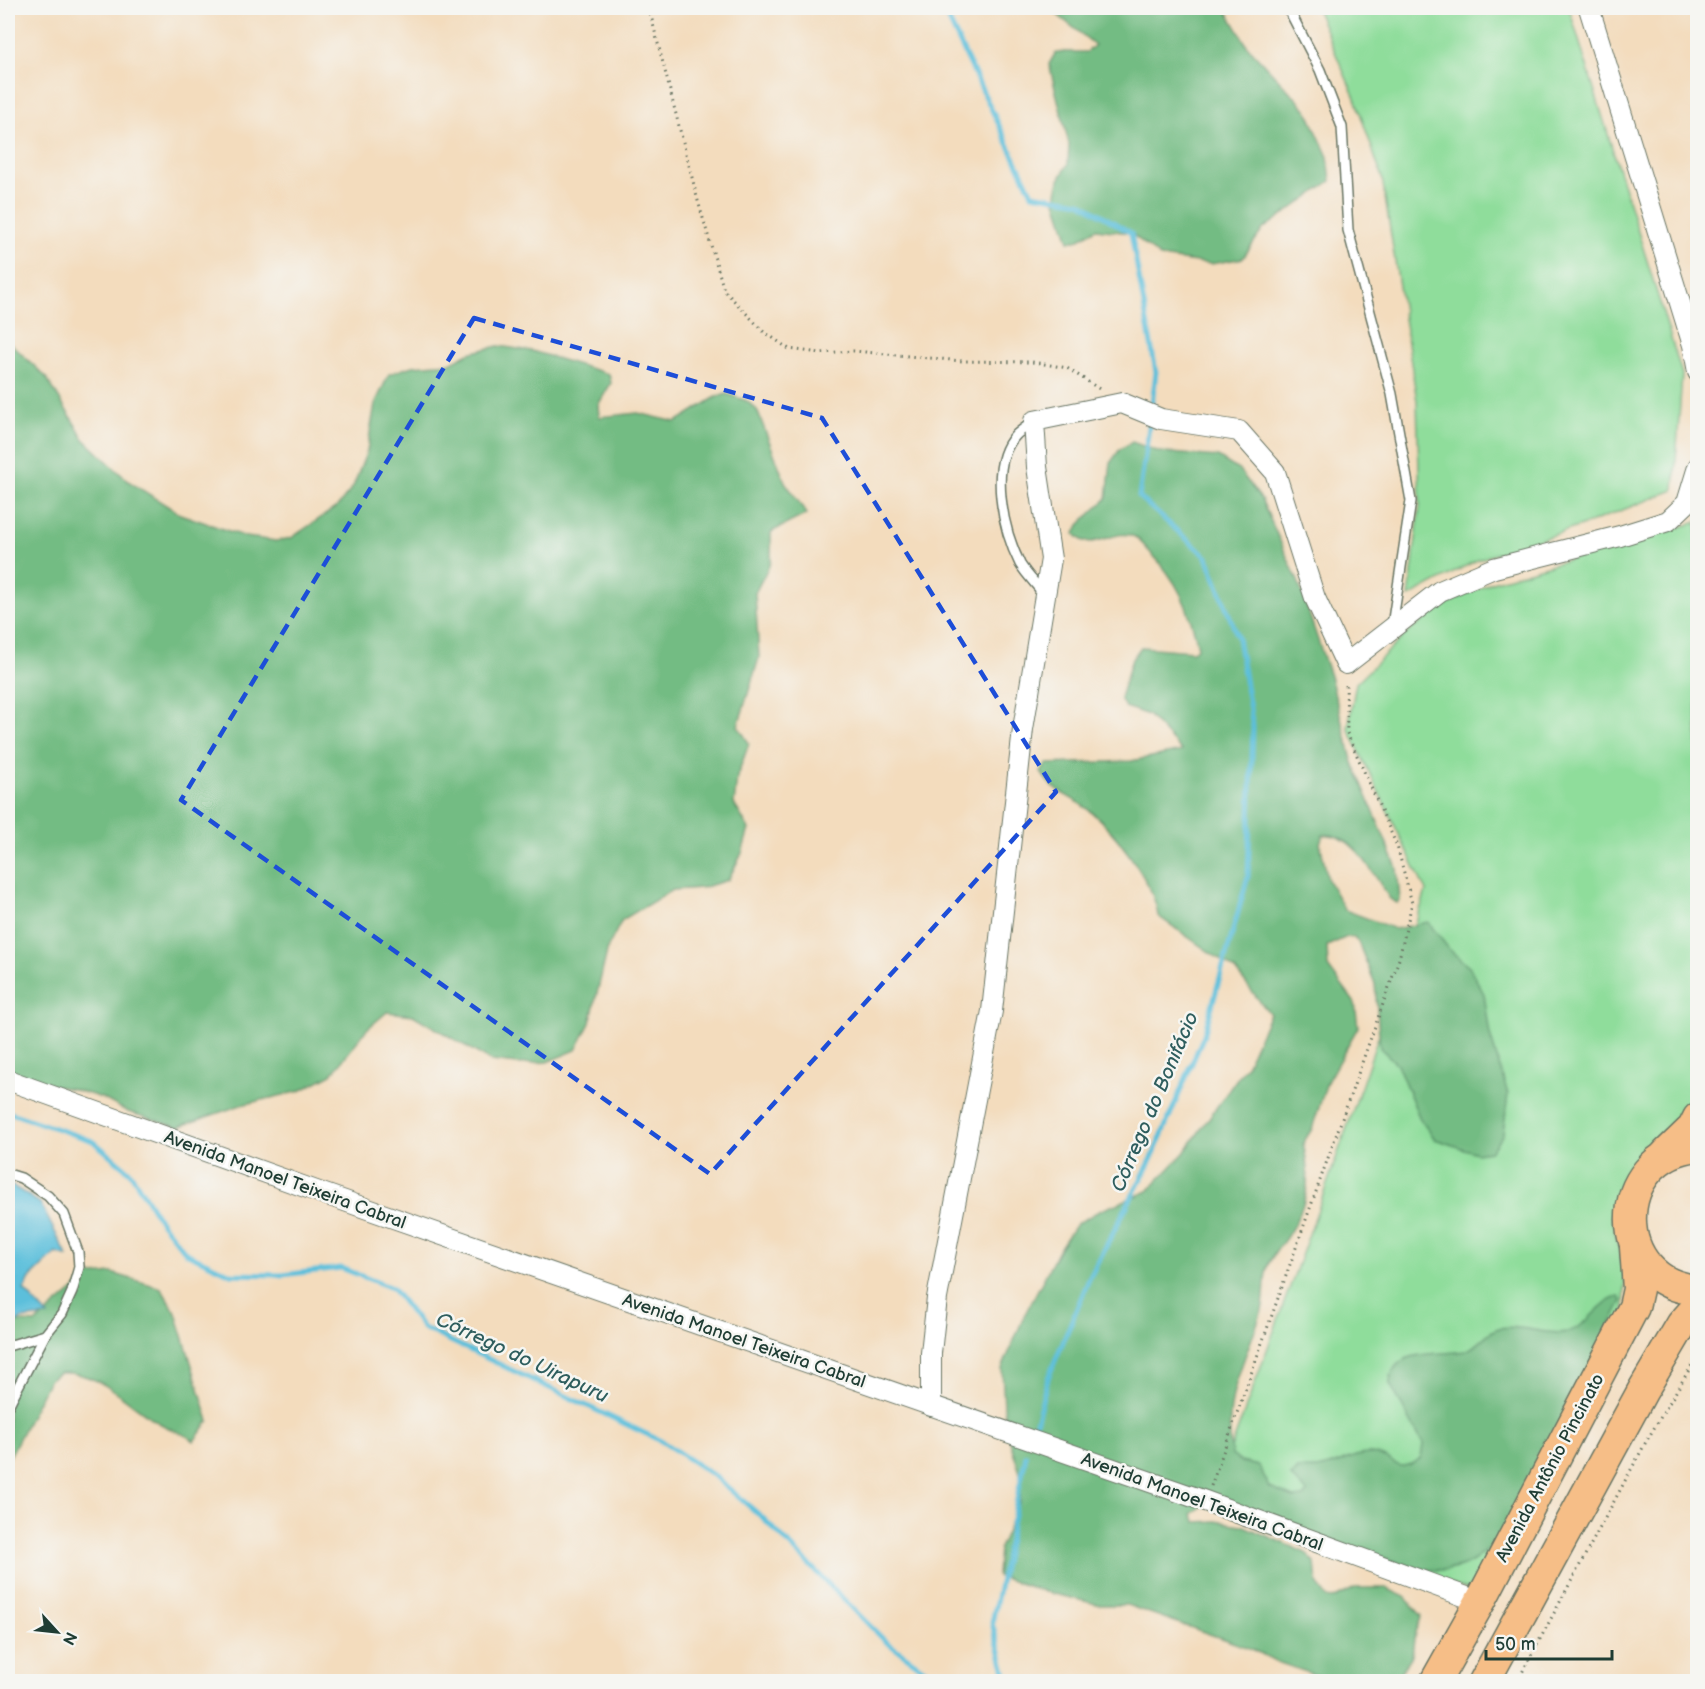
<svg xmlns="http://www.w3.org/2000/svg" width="1705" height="1689" viewBox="0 0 1705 1689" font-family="'Balsamiq Sans',sans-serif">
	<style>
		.green { fill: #8fdd9b; stroke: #578d68; stroke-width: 1.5 }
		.forest { fill: #73bc83; stroke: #497c5c; stroke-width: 1.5 }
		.water { fill: #5cbfdb; stroke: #3e7e88; stroke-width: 1.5 }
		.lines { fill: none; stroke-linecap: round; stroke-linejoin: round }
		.stream { stroke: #5cbfdb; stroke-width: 5 }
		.service-casing { stroke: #697564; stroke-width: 12 }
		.minor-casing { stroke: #697564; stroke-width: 22 }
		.primary-casing { stroke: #697564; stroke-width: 33 }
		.path { stroke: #697564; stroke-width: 3; stroke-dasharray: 1.5 4.5; stroke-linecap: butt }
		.service { stroke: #fff; stroke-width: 9 }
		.minor { stroke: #fff; stroke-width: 20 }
		.primary { stroke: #f6be87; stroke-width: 30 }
		.marked { fill: none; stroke: #1d4ed8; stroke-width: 4.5; stroke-dasharray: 12 8; stroke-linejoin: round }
		.labels { text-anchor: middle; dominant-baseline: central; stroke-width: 5; stroke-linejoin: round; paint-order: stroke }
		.street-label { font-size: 18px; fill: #1f3d34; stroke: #f6f6f2 }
		.water-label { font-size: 20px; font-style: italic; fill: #2e5e5e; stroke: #f6f6f2 }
	</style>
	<rect width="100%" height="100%" fill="#f6f6f2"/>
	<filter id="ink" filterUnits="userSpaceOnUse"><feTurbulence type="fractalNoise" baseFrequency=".0167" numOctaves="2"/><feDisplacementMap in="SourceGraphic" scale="12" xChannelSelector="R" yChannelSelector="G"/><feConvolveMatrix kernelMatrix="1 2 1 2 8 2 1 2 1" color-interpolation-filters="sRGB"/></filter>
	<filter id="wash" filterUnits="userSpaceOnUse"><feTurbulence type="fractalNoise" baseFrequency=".008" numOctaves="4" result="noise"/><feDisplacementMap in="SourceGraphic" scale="24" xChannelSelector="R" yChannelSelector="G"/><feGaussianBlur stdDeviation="1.35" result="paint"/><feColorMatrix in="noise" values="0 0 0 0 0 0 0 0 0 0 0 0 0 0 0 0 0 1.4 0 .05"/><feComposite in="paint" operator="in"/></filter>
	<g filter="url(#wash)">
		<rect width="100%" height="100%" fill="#f3dcbd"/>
		<g class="green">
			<polygon points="1316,8 1569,8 1682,374 1674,490 1584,525 1477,560 1409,597 1420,505 1417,401 1382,178 1355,98"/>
			<path d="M 1697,522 L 1697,1067 L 1690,1105 L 1667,1138 L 1626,1174 L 1611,1215 L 1625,1274 L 1624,1320 L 1483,1581 L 1467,1590 L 1212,1500 C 1286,1298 1361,1097 1426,891 L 1348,728 L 1356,683 L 1407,633 L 1445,605 L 1492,582 Z"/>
		</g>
		<g class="forest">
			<polygon points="1049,8 1225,8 1248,47 1307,110 1328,157 1331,181 1263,229 1243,258 1211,264 1160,257 1131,233 1096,229 1076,241 1069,241 1056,201 1059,180 1068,164 1069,144 1049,64 1056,52 1087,52 1095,45"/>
			<polygon points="8,341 46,377 84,439 128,481 180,514 246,537 276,541 291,538 338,506 353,487 367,451 375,404 389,374 412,366 450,363 469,353 498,346 532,351 609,374 611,383 598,405 599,417 638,413 676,422 716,397 727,394 747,401 757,410 785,482 807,514 771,532 771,562 755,593 759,658 738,726 749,743 737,777 734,804 749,829 742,853 728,880 701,888 672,890 622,920 608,947 590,1023 576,1050 547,1062 518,1064 491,1061 413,1015 387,1012 366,1030 332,1074 300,1091 241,1105 178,1127 128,1112 102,1098 73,1089 42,1084 8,1071"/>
			<path d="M 1132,442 L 1160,452 L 1218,457 L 1240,471 L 1261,499 L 1298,581 L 1330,676 L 1352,760 L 1397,868 L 1400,900 L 1397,903 L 1390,899 C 1375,878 1353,830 1323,835 L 1320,843 L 1328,880 L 1345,910 L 1395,929 L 1428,922 L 1449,949 L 1470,968 L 1484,994 L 1490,1035 L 1508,1094 L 1503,1134 L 1491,1151 L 1476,1153 L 1435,1139 L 1420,1119 L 1397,1064 L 1380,1048 L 1375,984 L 1358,942 L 1354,937 L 1347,937 L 1327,946 L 1328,967 L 1355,1003 L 1358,1027 L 1327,1082 L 1312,1129 L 1303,1143 C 1312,1182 1308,1204 1286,1238 C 1280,1246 1272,1256 1268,1265 C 1263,1279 1266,1296 1262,1310 C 1245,1363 1222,1396 1232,1455 L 1241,1462 L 1259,1466 L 1270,1488 L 1294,1498 L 1303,1497 L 1307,1492 L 1291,1477 L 1298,1469 C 1306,1469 1314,1470 1322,1468 C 1337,1465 1355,1453 1371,1454 C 1396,1456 1395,1477 1421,1458 L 1423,1444 L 1390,1384 C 1391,1346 1440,1356 1465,1351 C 1477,1348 1486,1331 1499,1328 C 1521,1324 1546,1336 1567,1332 C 1589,1327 1599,1299 1620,1297 L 1622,1301 L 1501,1539 C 1467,1567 1463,1573 1418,1569 L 1224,1505 L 1204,1505 L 1192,1514 L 1196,1522 L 1216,1521 L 1242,1525 L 1306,1553 L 1315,1563 L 1317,1583 L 1327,1598 L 1333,1599 L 1355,1588 L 1386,1588 L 1405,1597 L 1422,1616 L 1415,1632 L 1412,1656 L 1394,1681 L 1333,1681 L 1277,1662 L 1252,1649 L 1127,1605 L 1101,1605 L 1046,1592 L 997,1576 L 999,1548 L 1020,1501 L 1021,1476 L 1005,1426 L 1002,1369 L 1025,1314 L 1061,1246 L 1076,1224 L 1099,1211 L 1148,1191 L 1184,1153 L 1246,1066 L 1270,1014 L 1235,970 L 1158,916 C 1155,884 1110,823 1083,806 C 1065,793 1053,792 1041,772 L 1047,764 L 1131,761 L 1182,751 L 1148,715 L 1125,707 L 1120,698 L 1132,659 L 1141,647 L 1193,651 L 1198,647 C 1189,607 1178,580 1148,550 C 1145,547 1140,540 1135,537 C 1115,526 1091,555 1075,534 L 1079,525 L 1107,498 L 1111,462 L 1120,449 Z"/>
			<path d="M 112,1273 L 161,1288 L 176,1313 L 209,1421 L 194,1441 C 184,1433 171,1430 161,1424 C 128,1405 100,1370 59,1373 L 49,1380 L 8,1460 L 8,1321 L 35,1323 L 75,1289 L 85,1276 Z"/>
		</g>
		<polygon class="water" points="8,1183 40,1203 68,1257 56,1253 30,1278 24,1290 48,1316 21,1319 8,1330"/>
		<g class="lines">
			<g class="stream">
				<polyline points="943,8 1032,194 1080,202 1131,233 1156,372 1151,411"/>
				<polyline points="8,1112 93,1141 130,1172 160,1221 186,1253 231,1274 282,1275 341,1268 392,1288 423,1328 661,1441 713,1475 763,1518 886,1642 943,1682"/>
				<polyline points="1035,1426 1048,1378 1089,1279 1152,1158 1204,1035 1248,876 1253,727 1238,638 1207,557 1139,497 1150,420"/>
				<polyline points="1008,1682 992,1623 1026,1455"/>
			</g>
		</g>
	</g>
	<g filter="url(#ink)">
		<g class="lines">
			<defs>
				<g id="service">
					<polyline points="1288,8 1320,70 1342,127 1348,230 1392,394 1411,501 1392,626"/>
					<path d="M 1034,421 C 1028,426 1021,430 1016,435 C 987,465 1004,532 1020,564 C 1026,574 1036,584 1043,593"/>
					<polyline points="8,1174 21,1178 48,1196 64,1214 78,1252 79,1267 72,1292 62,1314 45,1335 8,1346"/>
					<polyline points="8,1406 45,1335"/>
				</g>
				<g id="minor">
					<polyline points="1589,8 1693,345 1698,372"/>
					<polyline points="8,1080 319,1192 1205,1501 1480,1602"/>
					<polyline points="931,1406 931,1353 937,1298 992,1011 1023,729 1051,559 1037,467 1034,421 1122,403 1161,419 1239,431 1275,472 1315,598 1346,664 1440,591 1494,568 1620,536 1668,521 1687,503 1698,467"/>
				</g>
				<g id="primary">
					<path d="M 1698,1146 C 1608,1155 1609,1284 1698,1290"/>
					<polyline points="1666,1154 1693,1128 1698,1118"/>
					<polyline points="1435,1682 1480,1602 1634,1307 1638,1289 1635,1247"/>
					<polyline points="1484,1682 1643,1390 1682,1324 1698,1306"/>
				</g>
			</defs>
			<use href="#service" class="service-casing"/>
			<use href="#minor" class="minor-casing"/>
			<use href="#primary" class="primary-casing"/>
			<g class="path">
				<polyline points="649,8 698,201 724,290 763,331 789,349 820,353 854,351 962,361 1032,362 1067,368 1101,390"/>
				<polyline points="1211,1486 1399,959 1412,903 1397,846 1347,733 1346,681"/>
				<polyline points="1517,1682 1647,1440 1698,1355"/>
			</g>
			<use href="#service" class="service"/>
			<use href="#minor" class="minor"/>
			<use href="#primary" class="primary"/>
		</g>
	</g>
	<path class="marked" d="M 474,318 L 822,418 L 1056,792 L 710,1174 L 181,800 Z"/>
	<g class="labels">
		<g class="street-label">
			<text transform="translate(285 1180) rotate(20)">Avenida Manoel Teixeira Cabral</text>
			<text transform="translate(744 1341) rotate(19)">Avenida Manoel Teixeira Cabral</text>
			<text transform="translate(1550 1468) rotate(-62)">Avenida Antônio Pincinato</text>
			<text transform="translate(1202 1502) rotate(20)">Avenida Manoel Teixeira Cabral</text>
		</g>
		<g class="water-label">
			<text transform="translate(1155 1102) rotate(-67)">Córrego do Bonifácio</text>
			<text transform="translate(522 1358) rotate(25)">Córrego do Uirapuru</text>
		</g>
	</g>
	<rect width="1705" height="1689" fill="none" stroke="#f6f6f2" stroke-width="30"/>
	<g transform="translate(57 1632) rotate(117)" stroke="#f6f6f2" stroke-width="4.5" paint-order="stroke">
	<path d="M0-4.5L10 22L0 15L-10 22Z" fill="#1f3d34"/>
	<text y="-9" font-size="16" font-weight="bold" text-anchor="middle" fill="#1f3d34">N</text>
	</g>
	<path d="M1486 1650v9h126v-9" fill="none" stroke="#1f3d34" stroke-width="3"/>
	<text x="1495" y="1650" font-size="18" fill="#1f3d34" stroke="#f6f6f2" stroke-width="4.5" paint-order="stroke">50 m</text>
</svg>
